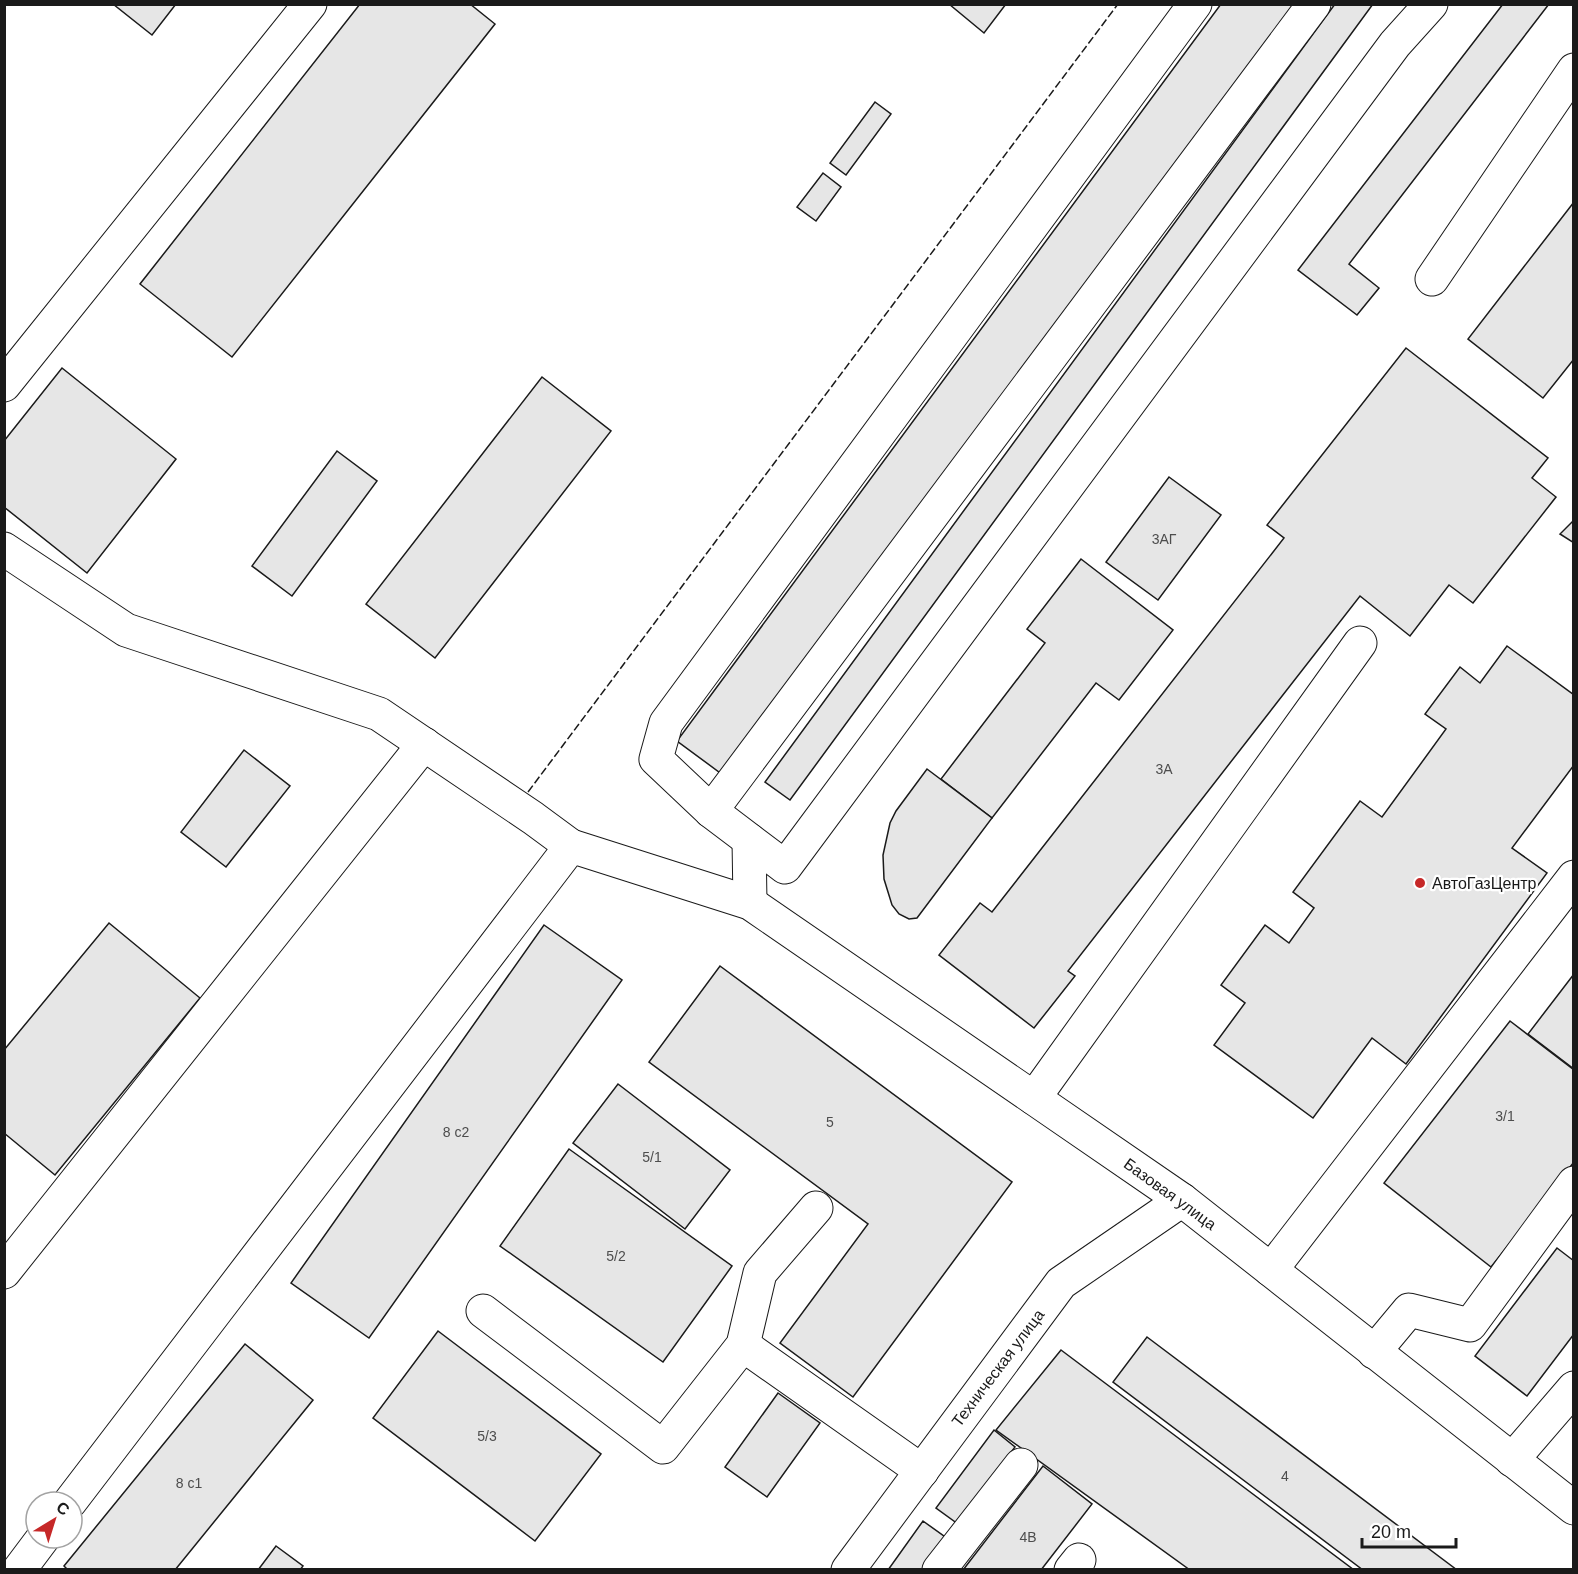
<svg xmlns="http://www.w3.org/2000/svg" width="1578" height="1574" viewBox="0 0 1578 1574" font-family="Arial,sans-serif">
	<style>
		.building { fill: #e6e6e6; stroke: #1a1a1a; stroke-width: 1.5 }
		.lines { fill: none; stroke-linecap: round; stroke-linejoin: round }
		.minor-casing { stroke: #1a1a1a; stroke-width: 35 }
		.minor { stroke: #fff; stroke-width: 33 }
		.fence { stroke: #1a1a1a; stroke-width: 1.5; stroke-dasharray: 8 3; stroke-linecap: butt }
		.poi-dot { fill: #c62828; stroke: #fff; stroke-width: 2 }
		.labels { text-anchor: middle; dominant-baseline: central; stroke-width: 4.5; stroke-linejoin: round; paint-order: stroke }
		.number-label { font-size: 14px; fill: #4d4d4d }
		.poi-label { font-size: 16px; fill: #1a1a1a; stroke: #fff; text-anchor: start }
		.street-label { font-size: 16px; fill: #1a1a1a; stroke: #fff }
	</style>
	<rect width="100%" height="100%" fill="#fff"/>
	<g class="building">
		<polygon points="113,4 176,4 152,35"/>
		<polygon points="360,4 470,4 495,24 232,357 140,284"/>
		<polygon points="949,4 1006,4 984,33"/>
		<polygon points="1221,4 1298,4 727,778 677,741"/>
		<polygon points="1335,4 1373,4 790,800 765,782"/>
		<polygon points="1503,4 1549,4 1349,264 1379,288 1357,315 1298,270"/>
		<polygon points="875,102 891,114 846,175 830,163"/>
		<polygon points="823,173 841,187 816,221 797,207"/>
		<polygon points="1574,202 1574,359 1543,398 1468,339"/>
		<polygon points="1406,348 1548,458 1532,478 1556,497 1473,603 1449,585 1410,636 1360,596 1068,971 1075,976 1034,1028 939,955 980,903 992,912 1284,538 1267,525"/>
		<polygon points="62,368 176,459 87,573 4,507 4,441"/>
		<polygon points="542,377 611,431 435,658 366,604"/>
		<polygon points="337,451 377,481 292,596 252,566"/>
		<polygon points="1169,477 1221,515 1158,600 1106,562"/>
		<polygon points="1574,520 1574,543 1560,534"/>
		<polygon points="1081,559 1173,630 1119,700 1096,683 992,818 941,779 1045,643 1027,629"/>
		<polygon points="1507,646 1574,695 1574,765 1512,848 1547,873 1406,1064 1372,1038 1313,1118 1214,1045 1245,1003 1221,985 1265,925 1289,943 1314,908 1293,892 1360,801 1382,817 1446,729 1425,714 1460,667 1480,683"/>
		<polygon points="244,750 290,786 226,867 181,832"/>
		<polygon points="927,769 992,818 917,918 909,919 899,914 892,905 884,879 883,855 890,823 896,811"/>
		<polygon points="109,923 200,998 55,1175 4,1133 4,1050"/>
		<polygon points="544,925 622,980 369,1338 291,1283"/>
		<polygon points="720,966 1012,1182 853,1397 780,1343 868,1224 649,1062"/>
		<polygon points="1574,974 1574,1069 1528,1034"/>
		<polygon points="1510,1021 1574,1070 1574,1162 1491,1267 1384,1183"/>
		<polygon points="618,1084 730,1170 685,1229 573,1143"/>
		<polygon points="569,1149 732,1266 663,1362 500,1246"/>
		<polygon points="1557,1248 1574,1261 1574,1334 1527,1396 1475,1356"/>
		<polygon points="438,1331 601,1454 535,1541 373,1418"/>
		<polygon points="1147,1337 1457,1570 1363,1570 1113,1382"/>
		<polygon points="245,1344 313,1400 175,1570 68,1570 64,1566"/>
		<polygon points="1061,1350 1354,1570 1190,1570 996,1430"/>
		<polygon points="778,1393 820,1423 767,1497 725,1467"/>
		<polygon points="994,1430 1015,1447 958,1524 936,1508"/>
		<polygon points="1043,1466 1092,1504 1041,1570 963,1570"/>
		<polygon points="923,1521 948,1539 926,1570 888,1570"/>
		<polygon points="276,1546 303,1566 300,1570 258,1570"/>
	</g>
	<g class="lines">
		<defs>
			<g id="minor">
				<polyline points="1195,4 666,723 656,759 711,811 785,867 1395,44 1431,4"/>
				<polyline points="1432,279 1574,70"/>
				<polyline points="4,385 310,4"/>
				<polyline points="4,549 126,630 379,714 533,818 571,846"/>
				<polyline points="711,811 1314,4"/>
				<polyline points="749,840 750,903"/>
				<polyline points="1034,1098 1360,643"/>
				<polyline points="1271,1270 1574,877"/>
				<polyline points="4,1272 424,744"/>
				<polyline points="483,1311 663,1447 743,1345 760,1273 816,1208"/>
				<polyline points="743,1345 922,1471"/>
				<polyline points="1374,1352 1409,1310 1470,1325 1574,1183"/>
				<polyline points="1512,1460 1574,1388"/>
				<polyline points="70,1502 571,846 750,903 1182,1200 1574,1508"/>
				<polyline points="19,1570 43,1538"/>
				<polyline points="848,1570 1061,1283 1182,1200"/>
				<polyline points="939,1570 1021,1465"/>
				<polyline points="1071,1570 1079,1560"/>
			</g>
		</defs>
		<use href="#minor" class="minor-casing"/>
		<use href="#minor" class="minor"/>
		<polyline class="fence" points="528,792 1118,4"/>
	</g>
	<circle class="poi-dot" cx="1420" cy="883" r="6"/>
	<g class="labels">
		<g class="number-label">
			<text x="1164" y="539">3АГ</text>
			<text x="1164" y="769">3А</text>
			<text x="1505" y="1116">3/1</text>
			<text x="830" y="1122">5</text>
			<text x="456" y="1132">8 с2</text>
			<text x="652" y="1157">5/1</text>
			<text x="616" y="1256">5/2</text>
			<text x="487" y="1436">5/3</text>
			<text x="1285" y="1476">4</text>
			<text x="189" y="1483">8 с1</text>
			<text x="1028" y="1537">4В</text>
		</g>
		<g class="poi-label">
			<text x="1432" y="883">АвтоГазЦентр</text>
		</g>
		<g class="street-label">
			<text transform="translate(1170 1194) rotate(36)">Базовая улица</text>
			<text transform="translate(998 1368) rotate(-53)">Техническая улица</text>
		</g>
	</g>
	<rect width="1578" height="1574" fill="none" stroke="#1a1a1a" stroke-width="12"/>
	<g transform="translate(54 1520) rotate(38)"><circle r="28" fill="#ffffff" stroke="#a3a3a3" stroke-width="1.5"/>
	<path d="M0-4.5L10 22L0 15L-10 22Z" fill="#c62828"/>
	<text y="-9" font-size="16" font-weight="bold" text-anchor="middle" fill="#1a1a1a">С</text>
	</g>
	<path d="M1362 1538v9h94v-9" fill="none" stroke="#1a1a1a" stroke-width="3"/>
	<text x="1371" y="1538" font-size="18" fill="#1a1a1a" stroke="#ffffff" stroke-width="4.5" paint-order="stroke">20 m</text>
</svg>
